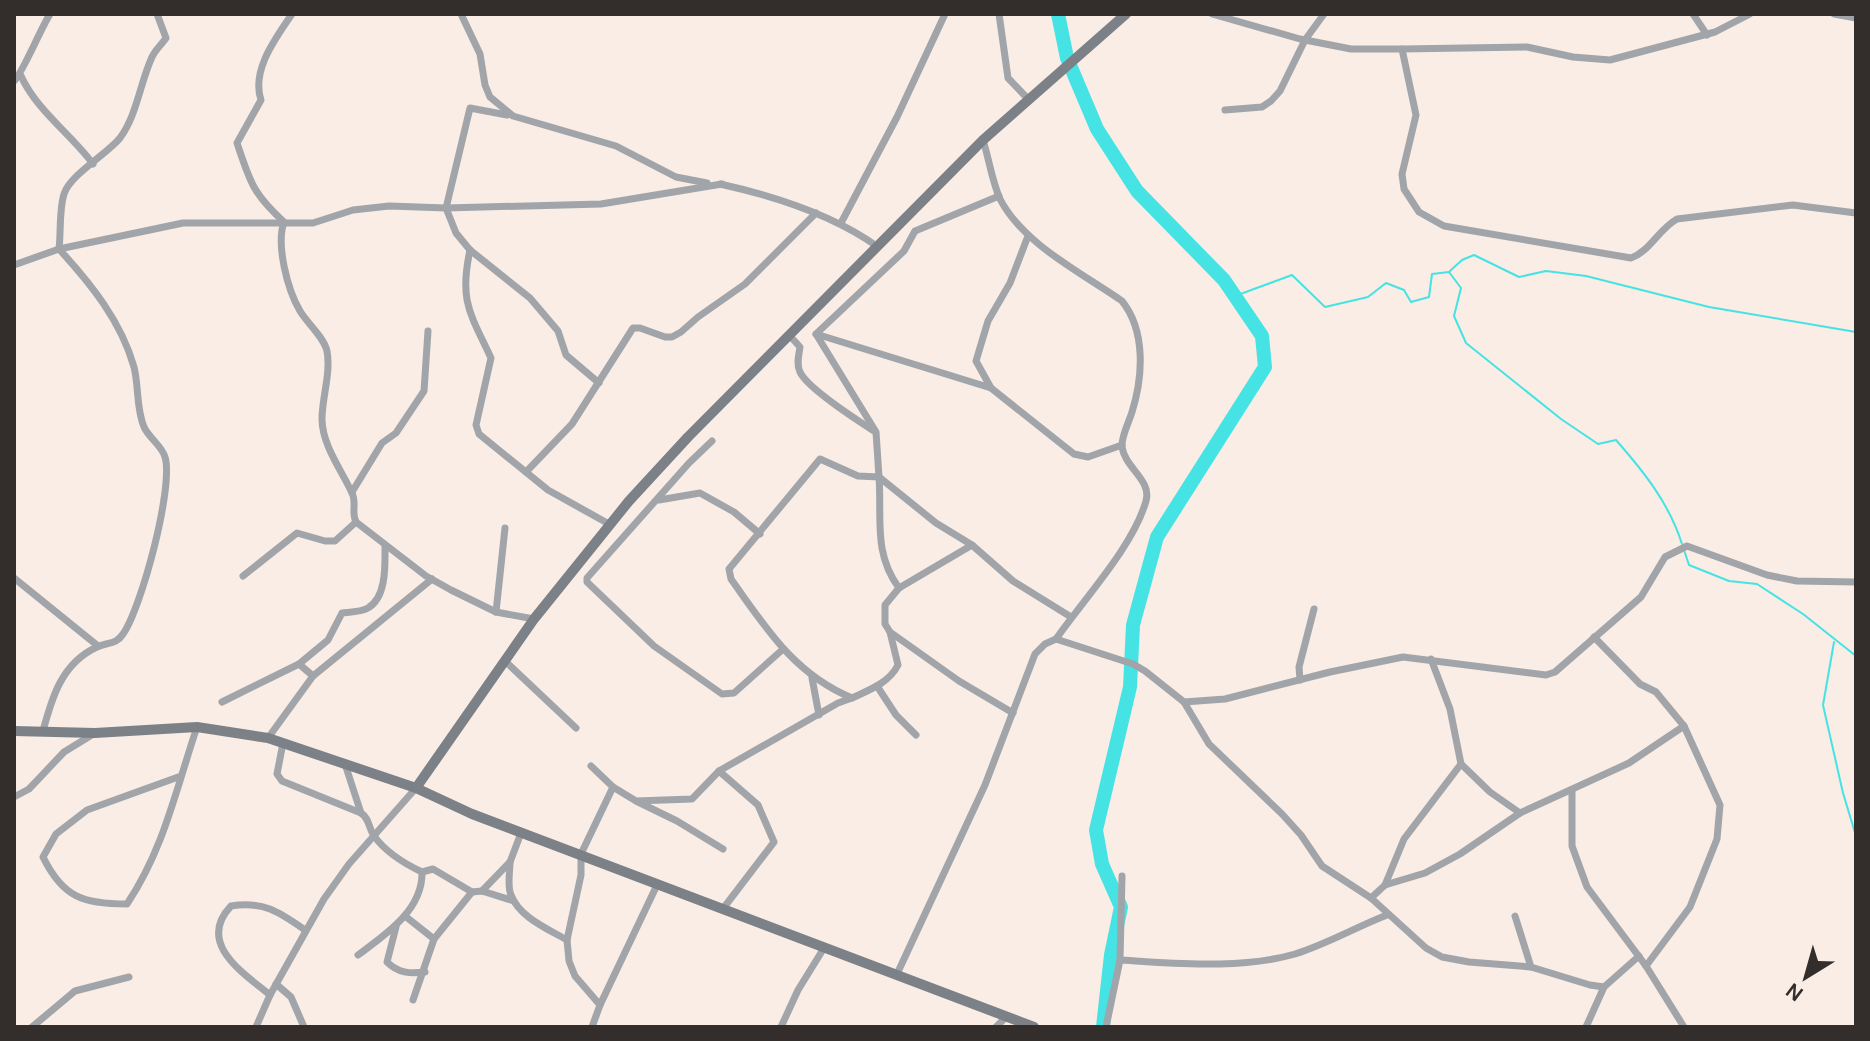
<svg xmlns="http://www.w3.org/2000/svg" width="1870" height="1041" viewBox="0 0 1870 1041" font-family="Karla,sans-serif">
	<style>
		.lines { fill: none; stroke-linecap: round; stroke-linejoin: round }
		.stream { stroke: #45e3e4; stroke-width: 2 }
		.river { stroke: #45e3e4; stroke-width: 14 }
		.street { stroke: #a1a5a9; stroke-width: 7 }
		.secondary { stroke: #7c8187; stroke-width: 10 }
	</style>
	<rect width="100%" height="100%" fill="#f9ede5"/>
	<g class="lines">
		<g class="stream">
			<polyline points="1450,271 1462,260 1474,255 1519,277 1546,271 1586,276 1709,307 1856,332"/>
			<path d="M 1235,296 L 1292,275 L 1325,307 L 1368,297 L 1386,283 L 1404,290 L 1411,302 L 1429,297 L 1432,274 L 1449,272 L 1461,288 L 1454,316 L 1466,343 L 1561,419 L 1598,444 L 1616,440 C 1644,472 1669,503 1682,544"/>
			<polyline points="1684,550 1689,565 1729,581 1757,584 1803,614 1856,656"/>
			<polyline points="1834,642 1823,705 1843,793 1856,836"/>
		</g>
		<polyline class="river" points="1058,14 1067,58 1097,129 1137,191 1224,280 1262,336 1265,367 1157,537 1133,625 1130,687 1096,830 1102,864 1121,907 1111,955 1103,1027"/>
		<g class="street">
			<path d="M 292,14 C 276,38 251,70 261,100 L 237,143 C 250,182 253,194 284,222 C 276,244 287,289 300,311 C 307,323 324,337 327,351 C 331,374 322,397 322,419 C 322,445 342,471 352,493 C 357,503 351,512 356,522 L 426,576 L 451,590 L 496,612 L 534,619"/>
			<polyline points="461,14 480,54 485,85 490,97 513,116 616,146 676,177 707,183"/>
			<polyline points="999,14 1008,78 1029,100"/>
			<path d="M 1212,14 L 1300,39 L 1351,49 L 1402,49 L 1416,115 L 1402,174 L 1404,189 L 1419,212 L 1444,226 L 1631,258 C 1649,252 1659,229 1677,219 L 1793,205 L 1856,213"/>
			<polyline points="1693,14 1707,35"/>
			<polyline points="1834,14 1856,18"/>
			<polyline points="1402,49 1527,47 1573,57 1610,60 1715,32 1750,14"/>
			<path d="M 21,76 C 37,111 71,134 93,164"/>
			<path d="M 14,81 C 21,76 41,28 50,14"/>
			<polyline points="1225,110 1262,107 1271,101 1280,91 1305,40 1324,14"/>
			<polyline points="507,115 470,108 446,208 456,233 470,250 530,298 558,331 566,355 599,383"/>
			<path d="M 720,184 C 774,196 832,214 878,247"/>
			<polyline points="841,223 897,117 945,14"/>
			<polyline points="1028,236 1010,283 988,321 976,361 991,388 1074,454 1088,457 1122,445"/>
			<path d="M 470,250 C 459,301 470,313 491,358 L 476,425 L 479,434 L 548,490 L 609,524"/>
			<polyline points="14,265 59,249 183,223 313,223 353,210 389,206 446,208 601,204 722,184"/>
			<polyline points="816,334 991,388"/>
			<path d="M 790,336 L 800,347 C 799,354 796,364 800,372 C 808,389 857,420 874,431"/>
			<polyline points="712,441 689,463 587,578 587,582 654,646 722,694 734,693 782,650"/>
			<polyline points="526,472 572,424 633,328 640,328 665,337 672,337 681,332 698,317 745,284 816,213"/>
			<polyline points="352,492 382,443 396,433 424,391 428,331"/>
			<polyline points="659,500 700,493 734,512 760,534"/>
			<polyline points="243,576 297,533 325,541 335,541 356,522"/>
			<polyline points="14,578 98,646"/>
			<path d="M 899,588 C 873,553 882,518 879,477 L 936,523 L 972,545"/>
			<polyline points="496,612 505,528"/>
			<path d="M 890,632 L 898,665 C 889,683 869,690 852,698 C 794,674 766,628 731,579 L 729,569 L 820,459 L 858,476 L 879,477 L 876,432 L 816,334 L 904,251 L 915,231 L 999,196"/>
			<polyline points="1594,637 1640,684 1656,692 1684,726 1720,805 1717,839 1690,907 1646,966"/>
			<polyline points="1056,639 1133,664 1145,671 1184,702 1209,744 1282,814 1301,835 1322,866 1371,898 1426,948 1442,957 1469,962 1531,967 1590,985 1604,987 1639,956"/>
			<polyline points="1431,659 1450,709 1461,764 1490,792 1520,813"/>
			<polyline points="505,661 576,728"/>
			<polyline points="313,676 432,579"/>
			<polyline points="812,678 819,715"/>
			<polyline points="1300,680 1299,667 1314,609"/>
			<polyline points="877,686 896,715 916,735"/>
			<polyline points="222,702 299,664"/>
			<polyline points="1184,702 1225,699 1330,672 1403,657 1546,675 1555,672 1641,597 1665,557 1687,546 1767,575 1797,581 1856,582"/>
			<polyline points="1013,713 959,681 890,632 885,624 885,605 899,588 972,545 1013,581 1071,617"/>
			<path d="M 43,731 C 52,697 62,663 97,647 C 107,642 116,645 123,634 C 141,609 174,487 165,457 C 162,446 149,438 144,427 C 136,408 139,387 134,367 C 121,321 91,284 59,249 C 61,232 59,210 64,194 C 70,175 107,154 120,138 C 137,115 140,83 152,57 C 155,50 162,44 166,38 L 157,14"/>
			<path d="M 268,738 L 313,676 L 299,664 L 328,640 L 342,613 C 351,612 361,612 368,608 C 387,597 385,564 385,546"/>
			<path d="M 283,743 L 277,774 L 282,781 L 361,813 C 370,819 368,827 374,836 C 385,851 405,864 422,872 C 423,910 385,935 358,955"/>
			<polyline points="345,764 361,813"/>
			<polyline points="591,766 613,787 581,854 581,875 567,940 569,961 575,976 600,1005"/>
			<polyline points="719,771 758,805 774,842 722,910"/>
			<path d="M 181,776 L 87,810 L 56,834 L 43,857 C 63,898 84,904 127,904 C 164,849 176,789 197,727"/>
			<polyline points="613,787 636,801 692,799 719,771 838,703 852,698"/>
			<polyline points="1572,791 1572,846 1587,887 1646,966 1684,1027"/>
			<polyline points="14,797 29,789 64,752 95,733"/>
			<polyline points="638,802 677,821 723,849"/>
			<path d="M 510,862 C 510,872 507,886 511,895 C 519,917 548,929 567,940"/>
			<polyline points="422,872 433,869 472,892 482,891 514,901"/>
			<polyline points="1385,885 1404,839 1461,764"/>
			<polyline points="482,891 510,862 521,833"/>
			<polyline points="1371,898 1385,885 1425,873 1460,854 1520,813 1629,763 1684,726"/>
			<polyline points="405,916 434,939"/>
			<polyline points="1515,916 1531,967"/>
			<path d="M 396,927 L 387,962 C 398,973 410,974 425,972"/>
			<polyline points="1120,960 1122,876"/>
			<path d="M 897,974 L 985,785 L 1035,654 L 1045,644 L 1056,639 C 1083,600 1133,547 1146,501 C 1152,480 1125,468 1122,447 C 1121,437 1129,422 1132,412 C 1143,377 1146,331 1122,301 C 1082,273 1023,244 1000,199 C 992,181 989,159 983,140"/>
			<polyline points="276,984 291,997 304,1027"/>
			<path d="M 270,995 C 243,973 196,943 231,906 C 264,901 279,912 305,930"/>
			<polyline points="413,1000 434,939 472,892"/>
			<polyline points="32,1027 75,991 129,977"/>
			<polyline points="256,1027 270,995 324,899 349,864 416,788"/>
			<polyline points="592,1027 600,1005 657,885"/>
			<polyline points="781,1027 798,990 824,948"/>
			<polyline points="996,1027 1006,1017"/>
			<path d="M 1106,1027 L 1120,960 C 1176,963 1239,970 1295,954 C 1327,944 1356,927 1387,915"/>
			<polyline points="1586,1027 1604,987"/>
		</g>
		<g class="secondary">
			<polyline points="14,731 95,733 197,727 268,738 416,788 472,814 1034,1027"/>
			<polyline points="416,788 534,619 629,501 688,437 983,140 1126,14"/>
		</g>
	</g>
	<rect width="1870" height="1041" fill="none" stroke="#332e2c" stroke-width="32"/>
	<g transform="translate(1806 977) rotate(217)" stroke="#f9ede5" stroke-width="6" paint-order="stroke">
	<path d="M0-6L14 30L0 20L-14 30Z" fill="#332e2c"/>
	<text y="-12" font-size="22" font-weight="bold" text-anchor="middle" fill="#332e2c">N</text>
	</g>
</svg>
